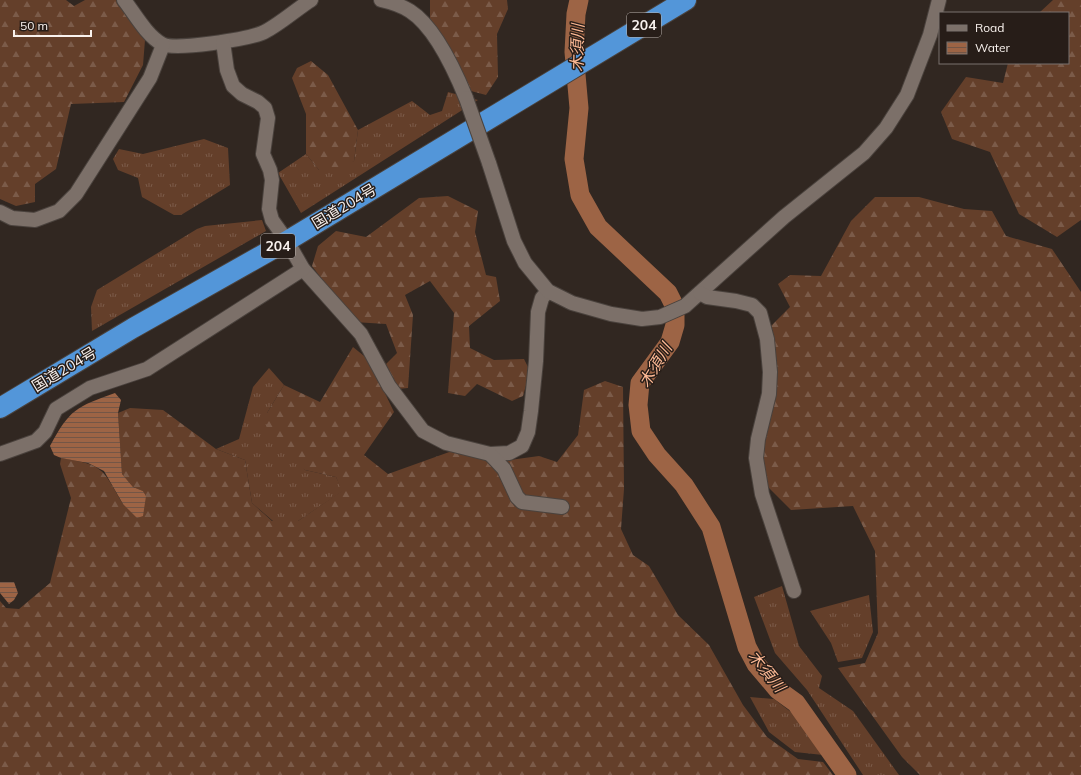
<svg xmlns="http://www.w3.org/2000/svg" width="1081" height="775" viewBox="0 0 1081 775" font-family="Mulish,'Noto Sans JP',sans-serif">
	<style>
		.grass { fill: url(#grass-tufts) }
		.forest { fill: url(#forest-firs) }
		.water { fill: url(#water-rules) }
		.lines { fill: none; stroke-linecap: round; stroke-linejoin: round }
		.river { stroke: #9d6445; stroke-width: 19 }
		.minor-casing { stroke: #4a423d; stroke-width: 16 }
		.highway-casing { stroke: #4a423d; stroke-width: 22 }
		.minor { stroke: #7c7069; stroke-width: 14 }
		.highway { stroke: #5396d9; stroke-width: 20 }
		.minor-bridge-casing { stroke: #4a423d; stroke-width: 16; stroke-linecap: butt }
		.minor-bridge { stroke: #7c7069; stroke-width: 14 }
		.labels { text-anchor: middle; dominant-baseline: central; stroke-width: 3; stroke-linejoin: round; paint-order: stroke }
		.shield { fill: #271d18; stroke: #bab2ae; stroke-width: 1 }
		.shield-label { font-size: 14px; font-weight: bold; fill: #f9f2ee }
		.street-label { font-size: 15px; fill: #f9f2ee; stroke: #271d18 }
		.water-label { font-size: 16px; font-style: italic; fill: #ffbb96; stroke: #271d18 }
	</style>
	<defs>
		<pattern id="grass-tufts" width="24" height="20" patternUnits="userSpaceOnUse"><rect width="24" height="20" fill="#643f2a"/><path d="M3 7l-1-3M5 7V3M7 7l1-3M15 17l-1-3M17 17v-4M19 17l1-3" fill="none" stroke="#7b5b49"/></pattern>
		<pattern id="forest-firs" width="22" height="20" patternUnits="userSpaceOnUse"><rect width="22" height="20" fill="#643f2a"/><path d="M5 1l3.5 6h-7zM16 11l3.5 6h-7z" fill="#7b5b49"/></pattern>
		<pattern id="water-rules" width="6" height="5" patternUnits="userSpaceOnUse"><rect width="6" height="5" fill="#9d6445"/><path d="M0 2.5h6" fill="none" stroke="#745646"/></pattern>
	</defs>
	<rect width="100%" height="100%" fill="#312721"/>
	<g class="grass">
		<polygon points="448,92 478,100 301,213 278,173 306,154 319,170 354,161 358,130 412,101 430,115 442,111"/>
		<polygon points="204,139 228,148 230,185 181,215 174,215 142,197 138,178 118,170 113,159 119,149 143,154"/>
		<polygon points="262,220 266,231 92,331 91,307 97,290 197,229 205,226"/>
		<polygon points="269,368 284,385 267,413 305,470 336,477 343,491 298,521 273,521 252,503 245,460 216,449 239,439 253,387"/>
		<polygon points="782,586 799,646 822,676 819,688 853,711 899,775 863,775 807,690 775,653 754,597"/>
		<polygon points="869,595 873,632 862,658 838,662 831,643 810,611"/>
		<polygon points="750,697 774,699 800,719 823,755 795,752 769,732"/>
	</g>
	<g class="forest">
		<polygon points="0,0 66,0 74,6 85,0 116,0 145,40 143,65 124,102 71,104 56,169 35,184 35,202 16,206 0,199"/>
		<polygon points="430,0 507,0 508,9 497,34 498,77 486,95 471,91 430,19"/>
		<polygon points="1053,0 1081,0 1081,220 1057,237 1019,214 990,152 952,139 941,112 966,77 1003,83 1008,63 1068,63 1068,13 1039,13"/>
		<polygon points="311,61 328,75 358,130 354,161 337,172 319,170 306,154 306,114 292,78 297,68"/>
		<polygon points="448,196 478,211 475,232 486,275 496,277 500,301 469,326 470,348 494,360 524,359 530,371 523,396 512,401 477,384 465,396 448,393 454,313 430,281 405,295 413,315 408,388 397,389 386,364 397,353 386,324 354,322 312,266 318,246 336,231 366,237 419,198"/>
		<polygon points="875,197 919,197 964,209 992,211 1006,236 1052,249 1081,292 1081,775 920,775 902,757 838,668 865,663 878,633 875,551 853,506 791,510 766,485 762,447 769,328 790,307 778,284 790,275 821,276 851,221"/>
		<path d="M 353,347 L 369,360 L 394,412 L 364,455 L 388,474 L 452,451 L 495,462 L 539,456 L 557,462 L 578,435 L 584,390 L 605,381 L 623,387 L 624,489 L 621,529 L 633,555 L 649,566 L 678,615 L 709,645 L 743,705 L 767,737 L 798,759 L 823,762 L 833,775 L 0,775 L 0,601 L 6,608 L 19,609 L 50,583 L 71,498 L 60,464 L 61,458 C 104,465 102,468 123,504 L 146,496 L 143,491 L 133,487 L 122,474 L 118,413 L 130,408 L 163,410 L 216,449 L 245,460 L 252,503 L 272,521 L 298,521 L 342,491 L 336,477 L 305,470 L 267,436 L 267,413 L 284,385 L 320,402 Z"/>
	</g>
	<g class="water">
		<path d="M 115,393 L 121,400 L 118,413 L 122,474 L 133,487 L 143,491 L 146,496 L 143,516 L 137,518 L 123,504 L 104,471 L 88,463 L 61,458 L 54,455 L 50,446 C 70,409 76,407 115,393 Z"/>
		<polygon points="0,582 14,582 18,593 14,600 9,604 0,593"/>
	</g>
	<g class="lines">
		<polyline class="river" points="579,0 576,14 574,52 579,108 574,159 580,195 598,227 668,293 675,307 675,325 670,342 640,383 638,405 641,431 657,455 684,485 711,527 747,647 756,664 778,690 796,703 847,775"/>
		<defs>
			<g id="minor">
				<path d="M 124,0 C 135,14 146,35 162,44 C 175,51 247,39 262,33 C 275,28 298,8 311,0"/>
				<path d="M 381,0 C 390,2 402,6 410,11 C 435,27 455,71 466,98"/>
				<polyline points="223,42 227,70 233,86 242,94 258,102 265,108 268,118 263,154 270,170 272,180 269,209 272,220 287,241 303,269 361,334 389,386 423,431 446,443 490,454 509,453 522,446 528,432 531,411 536,361 538,312 542,298 548,291"/>
				<polyline points="489,163 514,241 525,263 548,291 572,303 611,314 642,319 660,317 685,306 784,217 864,153 886,128 907,95 930,35 939,0"/>
				<polyline points="0,212 12,218 35,220 59,211 76,194 150,78 163,45"/>
				<polyline points="700,293 707,297 736,301 752,305 760,313 767,339 770,372 769,394 758,439 756,458 762,494 794,591"/>
				<polyline points="0,454 36,441 45,432 56,409 90,388 147,369 303,269"/>
				<polyline points="490,454 504,469 517,497 522,502 562,507"/>
			</g>
			<polyline id="highway" points="0,408 133,328 287,241 686,0"/>
		</defs>
		<use href="#minor" class="minor-casing"/>
		<use href="#highway" class="highway-casing"/>
		<use href="#minor" class="minor"/>
		<use href="#highway" class="highway"/>
		<defs>
			<polyline id="minor-bridge" points="466,98 489,163"/>
		</defs>
		<use href="#minor-bridge" class="minor-bridge-casing"/>
		<use href="#minor-bridge" class="minor-bridge"/>
	</g>
	<g class="labels">
		<g class="shield">
			<rect x="627" y="13" width="34" height="24" rx="3"/>
			<rect x="261" y="234" width="34" height="24" rx="3"/>
		</g>
		<g class="shield-label">
			<text x="644" y="25">204</text>
			<text x="278" y="246">204</text>
		</g>
		<g class="street-label">
			<text transform="translate(344 206) rotate(-31)">国道204号</text>
			<text transform="translate(64 369) rotate(-31)">国道204号</text>
		</g>
		<g class="water-label">
			<text transform="translate(577 48) rotate(-89)">木須川</text>
			<text transform="translate(655 365) rotate(-59)">木須川</text>
			<text transform="translate(767 671) rotate(51)">木須川</text>
		</g>
	</g>
	<rect x="939" y="12" width="130" height="52" fill="#271d18" stroke="#7b726e"/>
	<rect x="947" y="25" width="20" height="6" fill="#7c7069" stroke="#7b726e"/>
	<text x="975" y="32" font-size="12" fill="#f9f2ee">Road</text>
	<rect x="947" y="42" width="20" height="12" fill="url(#water-rules)" stroke="#7b726e"/>
	<text x="975" y="52" font-size="12" fill="#f9f2ee">Water</text>
	<path d="M14 30v6h77v-6" fill="none" stroke="#f9f2ee" stroke-width="2"/>
	<text x="20" y="30" font-size="12" fill="#f9f2ee" stroke="#271d18" stroke-width="3" paint-order="stroke">50 m</text>
</svg>
